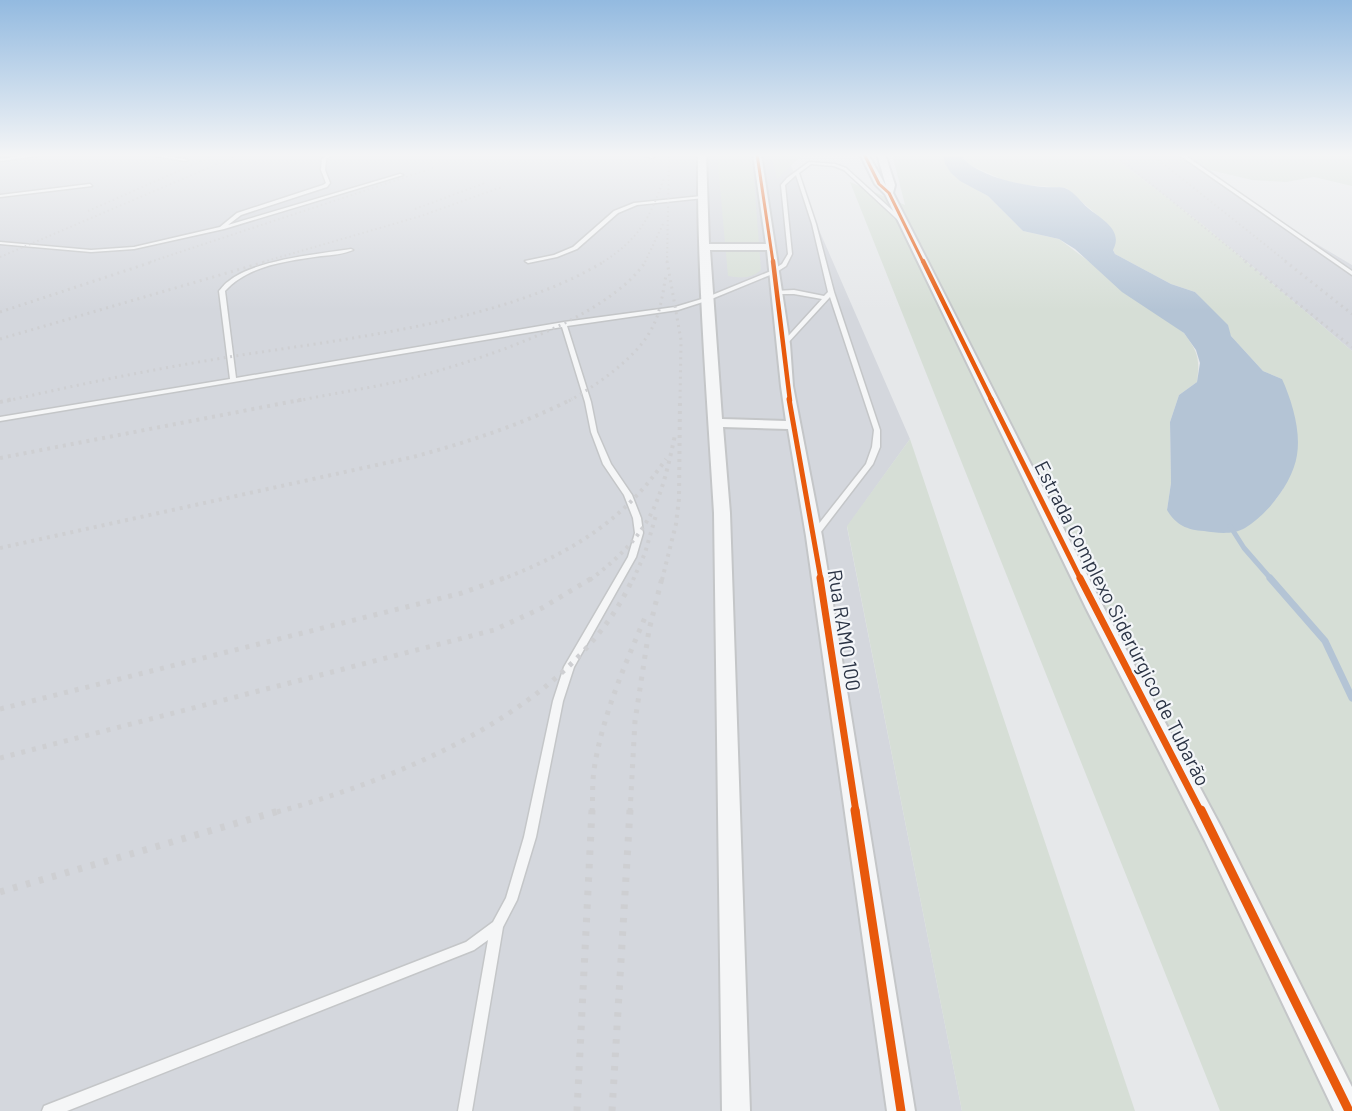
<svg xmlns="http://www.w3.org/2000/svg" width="1352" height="1111" viewBox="0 0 1352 1111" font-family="Barlow,sans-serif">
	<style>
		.built { fill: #d4d7dd }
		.green { fill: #d6ded6 }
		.water { fill: #b4c4d5 }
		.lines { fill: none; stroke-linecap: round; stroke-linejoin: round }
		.stream-far1 { stroke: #b4c4d5; stroke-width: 5 }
		.stream { stroke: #b4c4d5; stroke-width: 7 }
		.lane-casing { stroke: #c4c6c8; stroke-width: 3 }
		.street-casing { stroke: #c4c6c8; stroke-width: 4 }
		.lane { fill: #f5f6f7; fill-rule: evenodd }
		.street { fill: #f5f6f7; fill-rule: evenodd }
		.rail-far4 { stroke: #cecfd2; stroke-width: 2; stroke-dasharray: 1.5 3; stroke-linecap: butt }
		.rail-far3 { stroke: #cecfd2; stroke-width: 3; stroke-dasharray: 2 4.5; stroke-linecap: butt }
		.rail-far2 { stroke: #cecfd2; stroke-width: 4; stroke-dasharray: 3 5; stroke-linecap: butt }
		.rail-far1 { stroke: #cecfd2; stroke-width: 5; stroke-dasharray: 4 7; stroke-linecap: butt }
		.rail { stroke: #cecfd2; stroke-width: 7; stroke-dasharray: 4.5 9; stroke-linecap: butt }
		.cycleway-far4-casing { stroke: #f4f6f9; stroke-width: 5 }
		.cycleway-far3-casing { stroke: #f4f6f9; stroke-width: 7 }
		.cycleway-far2-casing { stroke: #f4f6f9; stroke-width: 9 }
		.cycleway-far1-casing { stroke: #f4f6f9; stroke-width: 10 }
		.cycleway-casing { stroke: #f4f6f9; stroke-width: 13 }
		.cycleway-far4 { stroke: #e8590c; stroke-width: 3 }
		.cycleway-far3 { stroke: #e8590c; stroke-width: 4.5 }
		.cycleway-far2 { stroke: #e8590c; stroke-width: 5 }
		.cycleway-far1 { stroke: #e8590c; stroke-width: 7 }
		.cycleway { stroke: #e8590c; stroke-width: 9 }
		.labels { text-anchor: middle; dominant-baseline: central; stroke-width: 4.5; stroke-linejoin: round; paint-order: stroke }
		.street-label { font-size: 20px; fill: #2b3445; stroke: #f4f6f9 }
	</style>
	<rect width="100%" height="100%" fill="#e6e8ea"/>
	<g class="built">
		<polygon points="0,154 786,154 910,439 847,527 962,1111 0,1111"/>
		<polygon points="1109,154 1189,154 1273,218 1352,265 1352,351 1202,224"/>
	</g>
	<g class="green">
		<path d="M 717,154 L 752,154 L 761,270 C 751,279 741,278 728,276 Z"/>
		<polygon points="772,154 803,154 777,179"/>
		<path d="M 892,154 L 943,154 L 943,157 L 979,191 L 988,196 L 1023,231 L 1059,239 L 1184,333 C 1198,352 1200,358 1197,382 L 1179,395 L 1170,422 L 1171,483 L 1167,510 L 1244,528 L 1276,499 L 1283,489 L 1282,379 L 1263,371 L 1231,336 L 1227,327 L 1195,292 L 1171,284 L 1115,254 L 1097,215 L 1066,188 L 1026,185 L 1006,181 L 972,166 L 960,154 L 1109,154 L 1202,224 L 1352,351 L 1352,1111 L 1220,1111 L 850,182 L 905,205 Z"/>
		<polygon points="1189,154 1347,154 1352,156 1352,186 1314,177 1286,182 1252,180 1210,170"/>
		<polygon points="910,439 1135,1111 962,1111 847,526"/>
	</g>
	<path class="water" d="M 943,154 L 960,154 C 974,176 1020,185 1044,187 C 1051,188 1062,186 1067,189 C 1075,193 1081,202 1088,208 C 1101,219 1124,230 1113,250 L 1115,254 L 1171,284 L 1195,292 L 1228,325 L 1231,336 L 1263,371 L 1282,379 C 1292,401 1301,431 1297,455 C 1293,482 1268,514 1245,528 C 1233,535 1217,533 1204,531 C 1187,530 1176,525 1167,510 L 1171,483 L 1170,422 L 1179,395 L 1197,382 L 1200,363 L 1196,350 L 1184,333 L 1122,292 L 1075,249 L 1059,239 L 1023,231 L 988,196 L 960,181 L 951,173 L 945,164 Z"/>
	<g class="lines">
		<polyline class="stream-far1" points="1230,526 1244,548 1272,580"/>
		<polyline class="stream" points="1270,578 1325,641 1352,698"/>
		<defs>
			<g id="lane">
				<polygon points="36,154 51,154 0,161 0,159"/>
				<polygon points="143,154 156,154 188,160 186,161"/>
				<polygon points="327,154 332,154 326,159 325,170 330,183 327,187 241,215 228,225 400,174 403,175 224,229 134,249 91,252 0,244 0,242 91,250 134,247 220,227 237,213 323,185 326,183 321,170 322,159"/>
				<polygon points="639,154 647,154 654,157 652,158"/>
				<polygon points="1178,154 1183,154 1352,271 1352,275"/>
				<path d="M 809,162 L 835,164 L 846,168 L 902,219 L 898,220 L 844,170 L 834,166 L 811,164 L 799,173 L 816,224 L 834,292 L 880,430 L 880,447 L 873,464 L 817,537 L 814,538 L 810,535 L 866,464 L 872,447 L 874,430 L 830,297 L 786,345 L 781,344 L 822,299 L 794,294 L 776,294 L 773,292 L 774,291 L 794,290 L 824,296 L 828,292 L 812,224 L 796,175 L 785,185 L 792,254 L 786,266 L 775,273 L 709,300 L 678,310 L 567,326 L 591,402 L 597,432 L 611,464 L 632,495 L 641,518 L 643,533 L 636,557 L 574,667 L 563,701 L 536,837 L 517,900 L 503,927 L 472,1111 L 458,1111 L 488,940 L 474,950 L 67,1111 L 42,1111 L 44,1106 L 49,1104 L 466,942 L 493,922 L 506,898 L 524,837 L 553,701 L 564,667 L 628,557 L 635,533 L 633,518 L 624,495 L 603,464 L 591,432 L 585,402 L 562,327 L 0,421 L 0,417 L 230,379 L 219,291 C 222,288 225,283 229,281 C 254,260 318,254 351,249 L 353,250 C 344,254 332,255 321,256 C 288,261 248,265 225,291 L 236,378 L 564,322 L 675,307 L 705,298 L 771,271 L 782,264 L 788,254 L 781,185 L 787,178 Z"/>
				<polygon points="90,184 92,186 0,197 0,195"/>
				<polygon points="702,196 704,197 704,198 637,205 618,213 577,249 557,257 528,263 525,261 554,255 573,247 614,211 634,203"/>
			</g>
			<g id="street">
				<path d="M 698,154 L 706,154 L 709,244 L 766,244 L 753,154 L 761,154 L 790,344 L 793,386 L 822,536 L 915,1111 L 887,1111 L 806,536 L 788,429 L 723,427 L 730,513 L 750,1111 L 722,1111 L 714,513 C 707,394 697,275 698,154 ZM 710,250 L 767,250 L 781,386 L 786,421 L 722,419 Z"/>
				<polygon points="860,154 868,154 886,186 877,154 885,154 895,185 893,193 1104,608 1221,827 1352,1087 1352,1111 1334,1111 1205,841 1086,608 885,194 875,184"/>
			</g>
		</defs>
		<use href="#lane" class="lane-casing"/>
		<use href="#street" class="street-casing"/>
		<use href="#lane" class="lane"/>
		<use href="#street" class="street"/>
		<g class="rail-far4">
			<polyline points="1114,154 1247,262"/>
			<polyline points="1151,154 1287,262"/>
			<polyline points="415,209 485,183"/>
			<polyline points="88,211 217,154"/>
			<polyline points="0,257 241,154"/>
			<polyline points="150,262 433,168"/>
			<polyline points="263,262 421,216 502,187"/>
			<path d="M 603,262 C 639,239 650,218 664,178"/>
			<polyline points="645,262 663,224"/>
			<polyline points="667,262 669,157"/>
		</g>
		<g class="rail-far3">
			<polyline points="667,261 681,340 680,401"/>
			<polyline points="1245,261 1352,347"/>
			<polyline points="1285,261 1352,314"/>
			<polyline points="0,312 155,261"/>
			<polyline points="0,339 268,261"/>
			<path d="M 7,401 C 80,384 154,369 229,357 C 348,338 502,323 605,261"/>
			<path d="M 297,401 C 334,393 372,388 409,379 C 476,361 607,320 646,261"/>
			<path d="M 569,401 C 598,384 640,356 654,324 C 661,309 663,292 666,275"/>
		</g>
		<g class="rail-far2">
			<polyline points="0,402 13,399"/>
			<polyline points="0,458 305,399"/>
			<path d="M 0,548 L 413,457 C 468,442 521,425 572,399"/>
			<path d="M 500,580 C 570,553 623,522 666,459"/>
			<path d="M 590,580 C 650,534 660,506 675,435"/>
			<polyline points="633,580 645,553 656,515"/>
			<polyline points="662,580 676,524 679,499 680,399"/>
		</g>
		<g class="rail-far1">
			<polyline points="0,709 462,593 504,578"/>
			<polyline points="0,758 494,630 542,608 592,578"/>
			<path d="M 277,812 C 405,777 575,707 633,578"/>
			<path d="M 592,812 C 593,798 592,783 594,770 C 602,716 625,665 646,615"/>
			<polyline points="630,812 635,721 649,630 662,578"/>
		</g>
		<g class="rail">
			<polyline points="0,892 282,810"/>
			<polyline points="577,1111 592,810"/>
			<polyline points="612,1111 630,810"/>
		</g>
		<defs>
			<g id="cycleway-far4">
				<polyline points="757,154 773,262"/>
				<polyline points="864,154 879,184 889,193 923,262"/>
			</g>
			<g id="cycleway-far3">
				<polyline points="773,261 790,401"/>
				<polyline points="923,261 992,401"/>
			</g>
			<g id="cycleway-far2">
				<polyline points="789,399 821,580"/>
				<polyline points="991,399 1081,580"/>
			</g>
			<g id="cycleway-far1">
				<polyline points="820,578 856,812"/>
				<polyline points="1080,578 1201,812"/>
			</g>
			<g id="cycleway">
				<polyline points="855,810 901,1111"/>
				<polyline points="1201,810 1349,1111"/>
			</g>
		</defs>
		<use href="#cycleway-far4" class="cycleway-far4-casing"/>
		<use href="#cycleway-far3" class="cycleway-far3-casing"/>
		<use href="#cycleway-far2" class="cycleway-far2-casing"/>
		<use href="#cycleway-far1" class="cycleway-far1-casing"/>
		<use href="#cycleway" class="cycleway-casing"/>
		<use href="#cycleway-far4" class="cycleway-far4"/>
		<use href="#cycleway-far3" class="cycleway-far3"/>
		<use href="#cycleway-far2" class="cycleway-far2"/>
		<use href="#cycleway-far1" class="cycleway-far1"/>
		<use href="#cycleway" class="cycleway"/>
	</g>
	<linearGradient id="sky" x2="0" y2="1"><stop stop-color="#93bae0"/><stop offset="0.5" stop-color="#f4f5f6"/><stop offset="1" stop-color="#f4f5f6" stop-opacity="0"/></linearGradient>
	<rect width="1352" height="310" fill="url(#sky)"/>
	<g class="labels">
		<g class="street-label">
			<text transform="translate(1123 623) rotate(63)">Estrada Complexo Siderúrgico de Tubarão</text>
			<text transform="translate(845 630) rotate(81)">Rua RAMO 100</text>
		</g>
	</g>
</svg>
